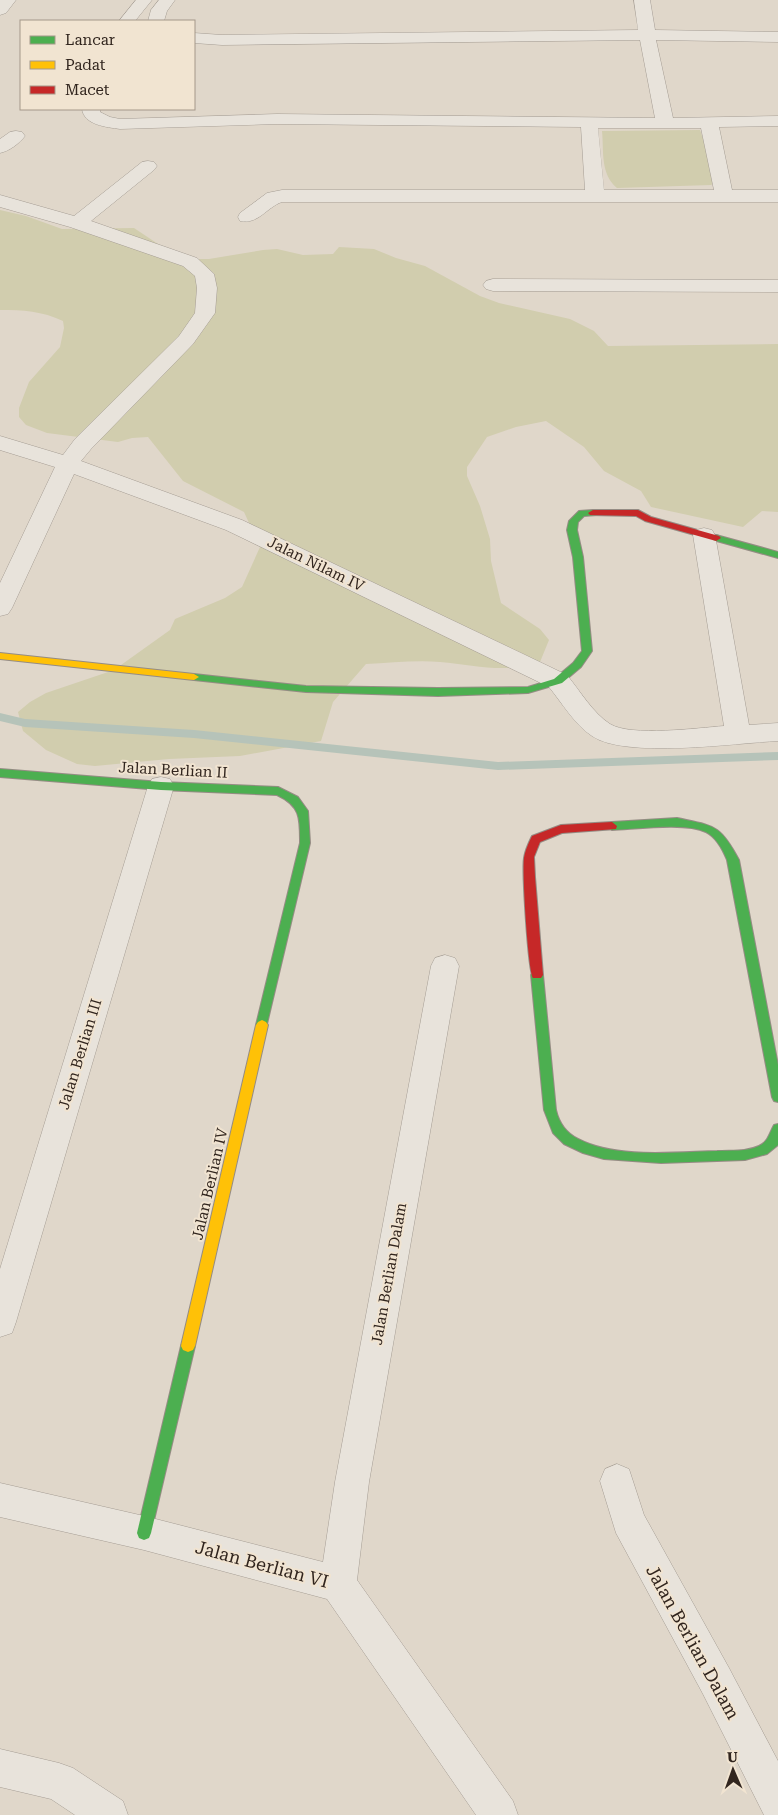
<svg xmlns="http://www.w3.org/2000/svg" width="778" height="1815" viewBox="0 0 778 1815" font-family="'Roboto Serif',serif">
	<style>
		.green { fill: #d1cdae }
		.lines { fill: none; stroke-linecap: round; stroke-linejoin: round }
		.stream { fill: #b6c3b9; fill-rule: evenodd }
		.street-casing { stroke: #a59d94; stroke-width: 1 }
		.fast-casing { stroke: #958c84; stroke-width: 2 }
		.slow-casing { stroke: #958c84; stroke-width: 2 }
		.jam-casing { stroke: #958c84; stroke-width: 2 }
		.street { fill: #e8e3db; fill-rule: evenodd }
		.fast { fill: #4caf50; fill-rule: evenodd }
		.slow { fill: #ffc107; fill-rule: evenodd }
		.jam { fill: #c62828; fill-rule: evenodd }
		.labels { text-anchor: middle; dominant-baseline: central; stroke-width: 4; stroke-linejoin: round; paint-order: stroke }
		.street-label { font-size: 15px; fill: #31251e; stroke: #f1e4d1 }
		.near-street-label { font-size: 18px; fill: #31251e; stroke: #f1e4d1 }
	</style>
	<rect width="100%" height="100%" fill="#e0d7ca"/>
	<g class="green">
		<path d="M 700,130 L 713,168 L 715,182 L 711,185 L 617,188 C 600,174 604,151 602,131 Z"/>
		<path d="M 0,210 L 26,216 L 62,229 L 134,228 L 158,244 L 180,256 L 193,259 L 209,259 L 263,250 L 277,249 L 303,255 L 333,254 L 339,247 L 374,249 L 396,258 L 425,266 L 480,296 L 499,303 L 570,319 L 594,331 L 608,346 L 778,344 L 778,512 L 762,511 L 743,527 L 651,507 L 641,491 L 604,471 L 584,447 L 546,421 L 516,427 L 487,437 L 467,467 L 467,476 L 480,506 L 490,539 L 491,561 L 501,603 L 540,629 L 549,640 L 540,662 C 506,674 475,665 440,662 C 416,660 390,663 366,664 L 333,702 L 321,741 L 240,756 L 169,759 L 95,766 L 77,764 L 46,750 L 23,731 L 18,712 L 30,702 L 46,693 L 114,670 L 170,630 L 175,619 L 225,598 L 242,587 L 260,547 L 244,512 L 183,481 L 148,437 L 132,438 L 118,442 L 47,433 L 26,425 L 19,417 L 19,408 L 29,382 L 60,347 L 64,328 L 63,321 C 42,311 23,310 0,310 Z"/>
	</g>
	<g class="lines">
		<polygon class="stream" points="0,713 25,719 194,730 498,762 778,752 778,760 498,770 194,738 25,727 0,721"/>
		<defs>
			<g id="street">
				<polygon points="0,0 16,0 6,13 0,15"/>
				<polygon points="136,0 152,0 135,21 119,21"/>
				<polygon points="159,0 175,0 167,11 164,21 148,21 151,10"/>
				<path d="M 634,0 L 650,0 L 655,30 L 778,32 L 778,42 L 656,40 L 673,118 L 778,116 L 778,126 L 719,127 L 732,190 L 778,190 L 778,202 L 282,202 C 267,207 258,225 240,221 L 238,217 L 240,213 L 267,193 L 282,190 L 585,190 L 581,127 L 277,124 L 120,129 C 106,127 84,125 82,109 L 100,109 L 100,112 L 110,117 L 120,119 L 277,114 L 655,118 L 640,40 L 222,45 L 194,43 L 194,33 L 222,35 L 638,30 ZM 598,128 L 701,128 L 714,190 L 604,190 Z"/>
				<path d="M 16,131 L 22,132 L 25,136 C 19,144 9,151 0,153 L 0,139 L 10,132 Z"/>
				<path d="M 148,161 L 154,162 L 157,166 L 154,170 L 91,221 L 197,258 L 214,274 L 217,288 L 215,313 L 193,344 L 91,449 L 81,461 L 242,520 L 567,675 C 580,691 593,713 610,724 C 631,737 698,728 724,726 L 693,535 L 696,530 L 704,528 L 712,530 L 715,535 L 749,725 L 778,723 L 778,741 C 736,743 625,759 592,736 C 575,725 562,703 549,687 L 226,530 L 74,474 L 12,608 L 8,614 L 0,616 L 0,583 L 55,467 L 0,450 L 0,436 L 63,455 L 75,439 L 179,336 L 195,313 L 197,288 L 195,276 L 183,266 L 70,227 L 0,207 L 0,195 L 74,216 L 142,162 Z"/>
				<polygon points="493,279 778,280 778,292 493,291 486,289 483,285 486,281"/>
				<polygon points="161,777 170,779 174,786 16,1322 12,1333 0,1337 0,1269 148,786 152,779"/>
				<polygon points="445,955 455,958 459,966 369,1482 357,1580 513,1801 518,1815 476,1815 327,1599 144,1550 0,1517 0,1483 144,1516 323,1562 335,1482 431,966 435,958"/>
				<polygon points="617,1464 629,1469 644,1515 729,1668 778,1761 778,1815 764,1815 703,1694 616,1533 600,1481 605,1469"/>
				<polygon points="0,1749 59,1763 73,1768 123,1801 128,1815 75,1815 51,1799 0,1787"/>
			</g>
			<g id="fast">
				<polygon points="593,510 598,513 596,515 584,516 578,522 577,530 583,557 592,651 581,667 562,683 528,693 438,696 306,692 194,680 189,677 194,674 306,686 438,688 528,687 554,679 573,663 582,651 573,557 567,530 569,521 579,511"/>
				<polygon points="716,535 778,552 778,558 713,540 713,536"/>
				<path d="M 0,769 L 161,782 L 278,787 L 298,797 L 308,811 L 310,843 L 266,1028 L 258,1028 L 256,1025 L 300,843 C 300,819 301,806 277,795 L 161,790 L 0,777 Z"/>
				<path d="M 677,818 C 714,826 720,824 739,860 L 778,1065 L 778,1102 L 774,1101 L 772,1097 L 727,860 C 723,850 716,837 706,832 C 685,822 636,829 612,830 L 607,826 L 612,822 Z"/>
				<path d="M 537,970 L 541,972 L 543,975 L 556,1110 C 559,1123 566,1133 578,1139 C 616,1159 676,1152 717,1151 C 731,1150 746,1152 759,1146 C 768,1142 769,1134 774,1125 L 778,1124 L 778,1145 L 767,1154 L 745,1160 L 661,1163 L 604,1159 L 583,1153 L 564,1144 L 553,1133 L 544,1110 L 531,975 L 533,972 Z"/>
				<polygon points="188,1340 193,1342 195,1346 151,1533 149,1538 144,1540 139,1538 137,1533 181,1346 183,1342"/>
			</g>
			<g id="slow">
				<polygon points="0,653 194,674 199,677 194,680 0,659"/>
				<polygon points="262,1020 266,1022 268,1025 195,1346 193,1350 188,1352 183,1350 181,1346 256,1025 258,1022"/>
			</g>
			<g id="jam">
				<polygon points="593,510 638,510 651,517 719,536 721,538 716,541 645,521 636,516 590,515 588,513"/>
				<path d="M 612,822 L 617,826 L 616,829 L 562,833 L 540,842 L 534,857 L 535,877 L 543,975 L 541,978 L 533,978 C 528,969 522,871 524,858 C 525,851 529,842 532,836 L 561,825 Z"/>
			</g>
		</defs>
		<use href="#street" class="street-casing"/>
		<use href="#fast" class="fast-casing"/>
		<use href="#slow" class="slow-casing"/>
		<use href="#jam" class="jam-casing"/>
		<use href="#street" class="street"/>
		<use href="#fast" class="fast"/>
		<use href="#slow" class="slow"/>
		<use href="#jam" class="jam"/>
	</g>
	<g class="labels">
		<g class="street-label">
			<text transform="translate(316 564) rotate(26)">Jalan Nilam IV</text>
			<text transform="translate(173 770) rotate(3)">Jalan Berlian II</text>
			<text transform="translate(80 1054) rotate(-73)">Jalan Berlian III</text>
			<text transform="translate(210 1184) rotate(-77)">Jalan Berlian IV</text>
			<text transform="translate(389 1274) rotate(-80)">Jalan Berlian Dalam</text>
		</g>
		<g class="near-street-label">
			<text transform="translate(262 1564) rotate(15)">Jalan Berlian VI</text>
			<text transform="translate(693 1642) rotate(61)">Jalan Berlian Dalam</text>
		</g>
	</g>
	<rect x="20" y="20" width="175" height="90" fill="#f1e4d1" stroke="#a49889"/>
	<rect x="30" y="36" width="25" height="8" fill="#4caf50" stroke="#a49889"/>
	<text x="65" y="45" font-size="15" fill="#31251e">Lancar</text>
	<rect x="30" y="61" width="25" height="8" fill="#ffc107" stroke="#a49889"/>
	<text x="65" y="70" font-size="15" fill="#31251e">Padat</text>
	<rect x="30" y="86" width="25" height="8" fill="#c62828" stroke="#a49889"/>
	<text x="65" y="95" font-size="15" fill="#31251e">Macet</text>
	<g transform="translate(733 1770) rotate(358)" stroke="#f1e4d1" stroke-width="4" paint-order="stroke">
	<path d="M0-4L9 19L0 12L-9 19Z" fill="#31251e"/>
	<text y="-8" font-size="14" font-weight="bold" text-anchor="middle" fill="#31251e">U</text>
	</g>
</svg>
